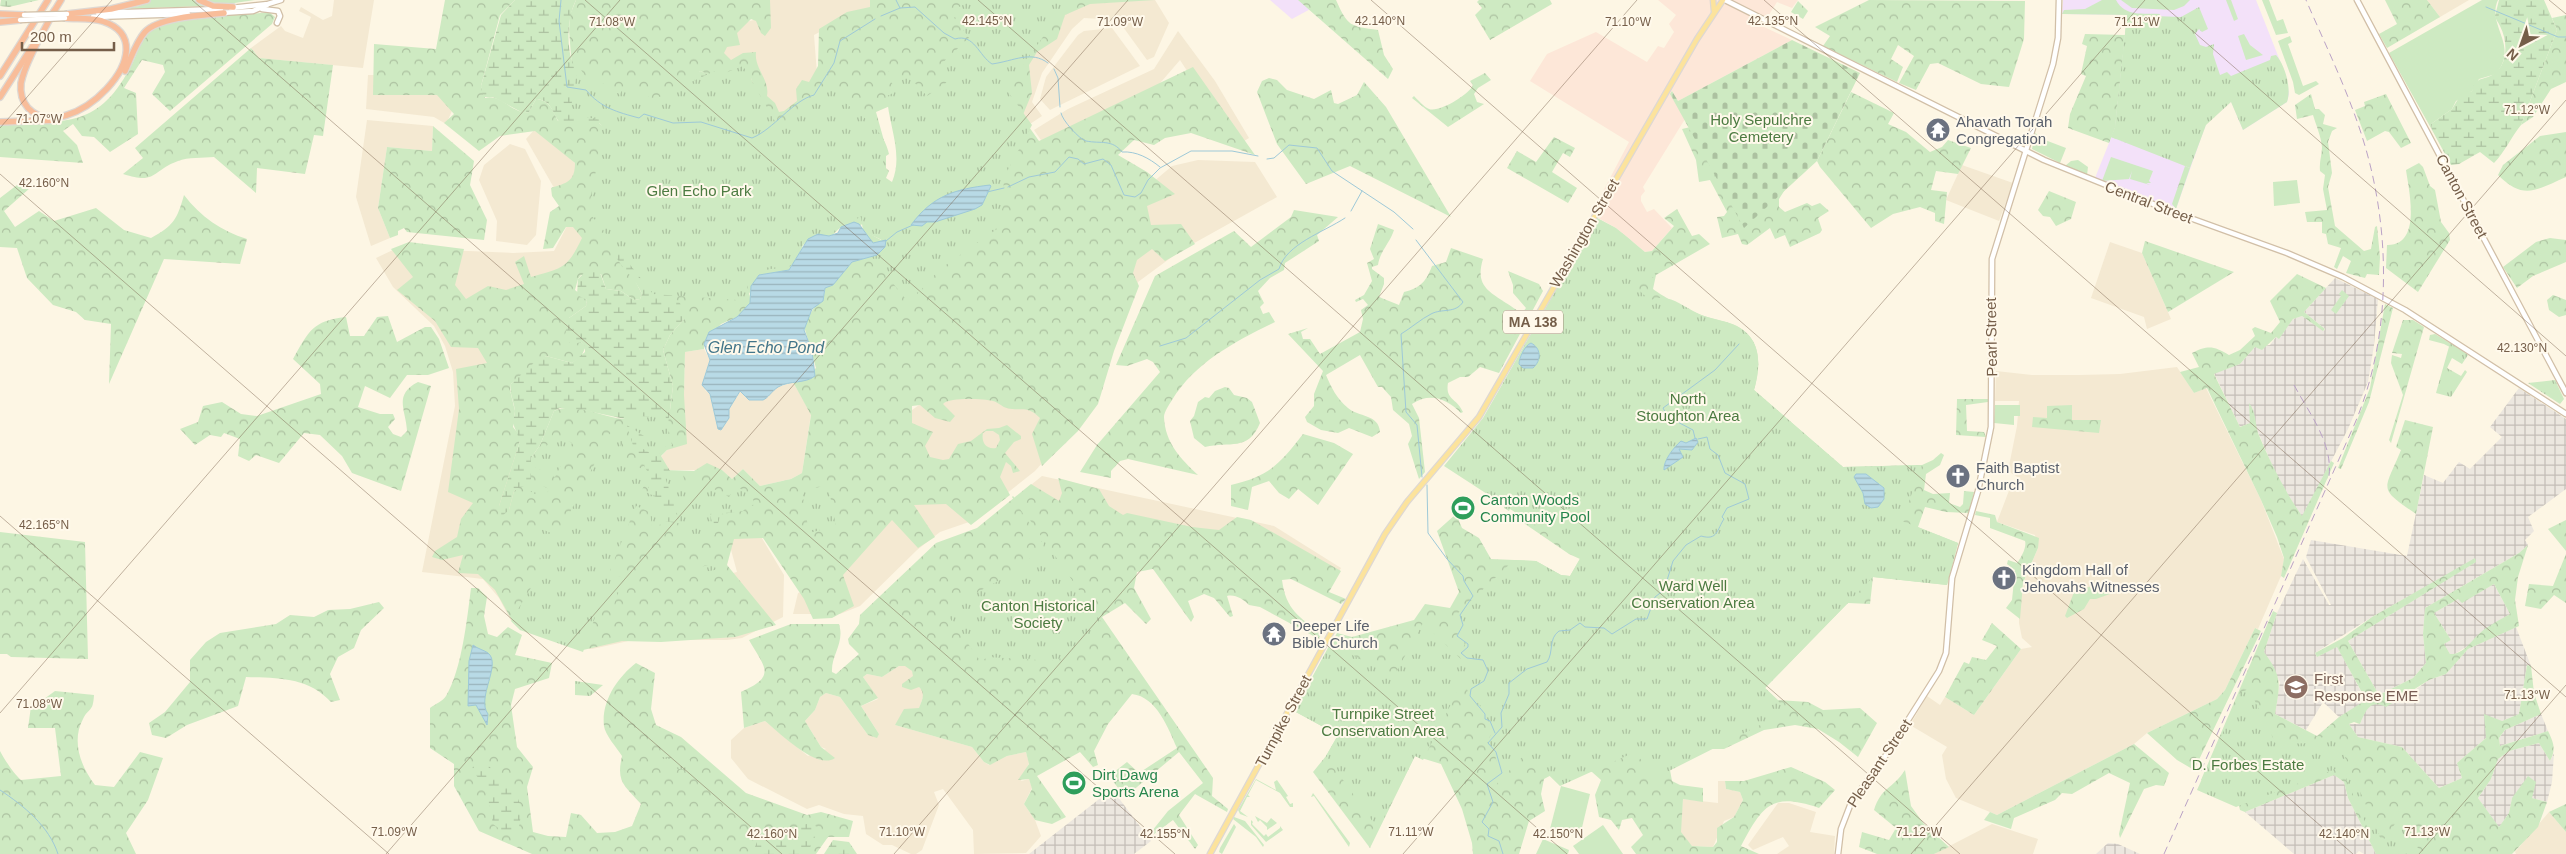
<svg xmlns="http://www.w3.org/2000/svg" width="2566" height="854" viewBox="0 0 2566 854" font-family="Helvetica,sans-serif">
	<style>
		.residential { fill: #f4e9d2 }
		.commercial { fill: #fde7d8 }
		.industrial { fill: url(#industrial-grid) }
		.education { fill: #f3e1f9 }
		.grass { fill: #ceeac2 }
		.forest { fill: url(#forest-crowns); fill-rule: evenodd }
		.wetland { fill: url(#wetland-marsh) }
		.cemetery { fill: url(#cemetery-stones) }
		.park { fill: url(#park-tufts) }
		.water { fill: url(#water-rules); stroke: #9ec9d8 }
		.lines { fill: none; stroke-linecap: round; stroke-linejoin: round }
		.stream { stroke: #9ec9d8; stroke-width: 1 }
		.secondary-casing { stroke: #d1bfa7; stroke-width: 7 }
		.primary-casing { stroke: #ded8d3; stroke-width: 7 }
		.highway-casing { stroke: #ded8d3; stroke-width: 8 }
		.secondary { stroke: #fff; stroke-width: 4.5 }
		.primary { stroke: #fce39c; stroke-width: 4.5 }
		.highway { stroke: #f8bd9a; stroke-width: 5.5 }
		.rail { stroke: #baa2c6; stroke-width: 1; stroke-dasharray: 8 5; stroke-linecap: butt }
		.secondary-bridge-casing { stroke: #d1bfa7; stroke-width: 7; stroke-linecap: butt }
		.secondary-bridge { stroke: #fff; stroke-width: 4.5 }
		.ticks { fill: none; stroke: #755e49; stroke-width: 1; stroke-opacity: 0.45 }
		.labels { text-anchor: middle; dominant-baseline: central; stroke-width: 4; stroke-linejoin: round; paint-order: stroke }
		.shield { fill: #fff9eb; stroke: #9e8c7a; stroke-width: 1 }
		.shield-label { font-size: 14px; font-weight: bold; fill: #755e49 }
		.park-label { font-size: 15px; fill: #4c7b41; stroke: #fff9eb }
		.worship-label { font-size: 15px; fill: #5b616d; stroke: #fff9eb; text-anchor: start }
		.street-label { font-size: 15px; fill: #755e49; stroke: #fff9eb }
		.leisure-label { font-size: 15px; fill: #27864d; stroke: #fff9eb; text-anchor: start }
		.education-label { font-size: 15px; fill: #785e54; stroke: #fff9eb; text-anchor: start }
		.water-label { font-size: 16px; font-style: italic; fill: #427589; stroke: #fff9eb }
		.ticks-label { font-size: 12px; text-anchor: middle; fill: #755e49; stroke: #fff9eb; stroke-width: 4; stroke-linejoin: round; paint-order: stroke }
	</style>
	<defs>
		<pattern id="industrial-grid" width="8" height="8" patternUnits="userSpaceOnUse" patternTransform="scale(1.25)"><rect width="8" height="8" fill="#ece7df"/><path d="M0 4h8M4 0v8" fill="none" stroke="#c4beb7"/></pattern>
		<pattern id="forest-crowns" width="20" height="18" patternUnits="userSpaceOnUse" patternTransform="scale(1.25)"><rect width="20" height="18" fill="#ceeac2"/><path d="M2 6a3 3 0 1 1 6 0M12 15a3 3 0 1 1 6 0" fill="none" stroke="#acc1a0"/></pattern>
		<pattern id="wetland-marsh" width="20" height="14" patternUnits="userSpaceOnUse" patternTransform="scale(1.25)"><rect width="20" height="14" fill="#ceeac2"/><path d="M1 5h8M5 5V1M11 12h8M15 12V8" fill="none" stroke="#acc1a0"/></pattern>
		<pattern id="cemetery-stones" width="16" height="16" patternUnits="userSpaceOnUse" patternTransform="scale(1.25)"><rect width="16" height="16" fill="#ceeac2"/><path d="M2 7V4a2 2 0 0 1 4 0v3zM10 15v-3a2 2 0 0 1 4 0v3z" fill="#acc1a0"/></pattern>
		<pattern id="park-tufts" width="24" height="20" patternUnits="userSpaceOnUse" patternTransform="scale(1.25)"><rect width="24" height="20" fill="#ceeac2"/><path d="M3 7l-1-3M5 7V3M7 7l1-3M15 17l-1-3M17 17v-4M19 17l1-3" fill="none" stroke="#acc1a0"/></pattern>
		<pattern id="water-rules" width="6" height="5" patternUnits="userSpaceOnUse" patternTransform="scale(1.25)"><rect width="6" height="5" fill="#b8dae6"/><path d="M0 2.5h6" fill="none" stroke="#9ab4bc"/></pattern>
	</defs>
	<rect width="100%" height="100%" fill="#fdf6e4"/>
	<g class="residential">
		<polygon points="334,0 374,0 363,68 259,58 251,48 281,26 285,31 303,38 311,17 299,11 301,7 323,20 332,16"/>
		<polygon points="768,0 881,0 890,44 857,12 814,35 817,74 798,106 783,115 762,100 722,61 717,49 731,26 765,17"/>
		<polygon points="1071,0 1155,0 1169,23 1154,57 1147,60 1118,20 1084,18 1072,29 1042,73 1032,102 1042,116 1030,124 1014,100 1035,50"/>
		<polygon points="2427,0 2469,0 2440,17"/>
		<polygon points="1112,28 1140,66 1050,110 1040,99 1046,77 1078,35 1084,31"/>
		<polygon points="1178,31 1215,81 1249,138 1236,146 1180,60 1155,89 1045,146 1034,130 1068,109 1154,69"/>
		<polygon points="368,75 381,75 457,100 446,124 434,117 366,109"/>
		<polygon points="367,120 433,126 432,151 387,147 378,208 390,238 371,246 356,197"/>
		<polygon points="537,127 583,171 557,193 526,139"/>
		<polygon points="510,144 525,149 541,181 536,235 527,245 496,241 497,221 479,180 484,165"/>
		<polygon points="1198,160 1255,162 1277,197 1180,251 1138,282 1087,413 1035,471 972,521 940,532 917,550 860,606 840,614 793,614 798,593 831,582 901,418 944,387 1100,227 1172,166"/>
		<polygon points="1962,165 2013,183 1999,221 1946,200"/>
		<polygon points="568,224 586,233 568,273 478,315 548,561 511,621 499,598 483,579 422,572 455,406 453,372 445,346 434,326 393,287 376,258 397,248 513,253 554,251"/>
		<polygon points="2110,242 2142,253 2171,319 2147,329 2144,317 2091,298"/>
		<polygon points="704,349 710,360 704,377 705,390 710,394 717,426 729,418 729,409 741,390 746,396 763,400 778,387 793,382 811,414 802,473 791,479 760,486 743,469 732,479 722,470 666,470 658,460 667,450 684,395 685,352"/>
		<polygon points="2177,367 2194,393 2206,388 2261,500 2284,559 2281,576 2258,629 2255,628 2225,690 2217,699 2147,733 2134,744 1997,815 1956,798 1946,779 1942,755 1947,747 1910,725 1927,696 1940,705 1945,697 1974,715 2021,649 2032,647 2022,638 2019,623 2019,604 2025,579 2038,548 2035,535 1997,522 2010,488 2019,478 2008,471 2017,426 2019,401 1995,401 1996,371 2032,375 2079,375 2120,374"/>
		<polygon points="1042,476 1274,526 1341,568 1332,582 1016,497"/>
		<polygon points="747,513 784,575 783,617 742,638 727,640 633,640 592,649 584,648 614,604 737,572 723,520"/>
		<polygon points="905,665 912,671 914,676 903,684 919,687 923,691 923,697 919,709 912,710 895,725 972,747 984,762 989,765 1007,756 1026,752 1029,763 1021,781 1029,779 1032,788 1024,804 1035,820 1041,836 1026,853 974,854 973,830 943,789 934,792 939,805 922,850 916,854 911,854 892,845 883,845 866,834 863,816 844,814 819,805 807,809 748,779 731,758 731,740 744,728 765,721 808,756 826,749 821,747 805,721 815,710 820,697 826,693 840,697 868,735 879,734 861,706 878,699 863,677 867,674 882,677 899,666"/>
		<polygon points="1718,781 1725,781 1726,789 1740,792 1743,800 1734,817 1724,821 1713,847 1692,846 1680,833 1683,799 1718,803"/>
		<polygon points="1778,803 1789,803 1816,812 1810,832 1835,836 1834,854 1777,854 1789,846 1783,837 1753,850 1748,845"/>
		<polygon points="2549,812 2566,832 2566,854 2516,854 2515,852"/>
		<polygon points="1992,824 2038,839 2033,854 1934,854"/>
	</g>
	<polygon class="commercial" points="1658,0 1798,0 1792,8 1777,2 1762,26 1792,40 1678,101 1672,91 1671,94 1685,119 1643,187 1645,191 1641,196 1641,201 1647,212 1654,209 1672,228 1652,251 1645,252 1616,228 1591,214 1629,142 1530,81 1547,54 1596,32 1647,62 1658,46 1664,48 1674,32 1669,24 1676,15"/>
	<g class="industrial">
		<polygon points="2335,278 2378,299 2374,345 2368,382 2348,429 2302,517 2279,481 2257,430 2252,407 2250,423 2240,427 2214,373 2240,364 2255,347 2270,345 2276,337 2279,338 2293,319 2302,316 2324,331 2325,329 2304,312"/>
		<polygon points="2519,388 2566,419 2566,489 2528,517 2534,531 2525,540 2528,545 2519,553 2425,608 2423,634 2426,663 2413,678 2379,695 2348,641 2475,562 2475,559 2372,617 2315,653 2317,657 2337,646 2366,701 2339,717 2323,702 2306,730 2275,714 2280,682 2264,652 2277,613 2303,559 2329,605 2331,605 2306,557 2311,540 2407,556 2424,475 2443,483 2459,462 2470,469 2502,437 2490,427"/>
		<polygon points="2494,584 2510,614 2480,633 2469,645 2455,654 2450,654 2444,644 2451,640 2434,613 2458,599 2462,602"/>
		<polygon points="2516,627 2531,666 2527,665 2519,714 2502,721 2486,738 2457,763 2462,778 2439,788 2402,747 2358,737 2349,724 2360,724 2366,709 2371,704 2399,701 2429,680 2446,674 2468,649"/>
		<polygon points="2541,714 2548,731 2500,746 2499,738 2505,730"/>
		<polygon points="2539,743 2550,761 2554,753 2552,782 2547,802 2532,798 2512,798 2509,813 2499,828 2478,798 2491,779 2498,759 2509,751"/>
		<polygon points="2334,775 2344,782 2348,798 2376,854 2364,854 2359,851 2356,854 2294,854 2245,812"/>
		<polygon points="1112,789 1151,841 1134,854 1029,854"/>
		<polygon points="2108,843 2118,844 2140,854 2096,854"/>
	</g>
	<g class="education">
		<polygon points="1270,0 1327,0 1292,19"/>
		<polygon points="2063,0 2256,0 2286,76 2289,94 2287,102 2243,130 2231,101 2206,124 2176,209 2115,187 2095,178 2115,128 2127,15 2062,14"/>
	</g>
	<g class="grass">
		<polygon points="151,0 194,0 205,6 120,9 139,6"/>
		<path d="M 2102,0 L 2116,0 C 2125,17 2143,13 2160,14 L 2116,139 L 2111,137 L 2115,128 L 2127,15 L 2062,14 L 2064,10 L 2085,9 Z"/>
		<polygon points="2121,0 2190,0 2184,6 2174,10 2132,8"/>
		<polygon points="2226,0 2231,0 2238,19 2234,21"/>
		<polygon points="2262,0 2269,0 2277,21 2283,19 2288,33 2276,35"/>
		<path d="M 2482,0 L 2498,0 C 2486,25 2520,46 2496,74 L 2479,79 L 2472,91 L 2456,101 L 2452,109 L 2431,124 L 2432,130 L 2389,53 Z"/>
		<polygon points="2244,34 2250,45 2263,55 2246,60 2238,36"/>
		<polygon points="2290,36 2292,42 2288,44 2303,86 2316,81 2319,84 2299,95 2295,93 2293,82 2278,41"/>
		<polygon points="2035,133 2045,140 2066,148 2060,163 2032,149"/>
		<polygon points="2111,157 2153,171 2149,181 2151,183 2146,183 2150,185 2130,179 2132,171 2129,179 2102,181"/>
		<polygon points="2078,160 2088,167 2087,175 2065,166 2071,161"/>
		<polygon points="2297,180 2300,203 2274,206 2273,182"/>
		<polygon points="2435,334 2466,353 2467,356 2444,344 2429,340 2430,335"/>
		<polygon points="1995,405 2020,405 2020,416 2014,416 2014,425 1994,423"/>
		<polygon points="1256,779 1276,790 1274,782 1277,780 1288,796 1286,797 1290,804 1293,803 1293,807 1290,807 1280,793 1256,780 1248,795 1250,797 1247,797 1240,811 1248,817 1240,814 1238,810"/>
		<polygon points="1561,786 1590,794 1580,836 1550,829"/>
		<polygon points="1313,793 1350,843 1349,847 1314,796 1311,797"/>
		<polygon points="1255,816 1267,823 1271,818 1277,823 1267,830 1267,827 1260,820 1258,822"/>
		<polygon points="1234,817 1245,821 1264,845 1263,847 1256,837 1233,819"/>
		<polygon points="1251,820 1253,822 1252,824 1264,836 1266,834 1268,837 1280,828 1280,826 1283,830 1266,842 1251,825"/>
		<polygon points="1234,824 1236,827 1222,854 1219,852 1220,848"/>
		<polygon points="1603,825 1623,854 1579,854 1573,846"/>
		<polygon points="1543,839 1569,850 1568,854 1536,854"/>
	</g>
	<g class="forest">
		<polygon points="205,0 255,0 221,5"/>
		<path d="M 445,0 L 515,0 L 500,15 L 481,86 L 485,98 C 501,93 513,115 529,112 L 536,99 C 549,100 553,110 558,121 L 599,123 L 607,130 L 753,84 L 751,78 L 721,80 L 700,71 L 694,84 L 665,105 L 615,99 L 578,76 L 572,68 L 569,30 L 570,15 L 576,0 L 770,0 L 771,28 L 765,36 L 761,33 L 756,21 L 751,19 L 737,33 L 740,45 L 727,47 L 724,53 L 731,60 L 743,53 L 756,52 C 754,69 770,79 767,96 L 775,103 L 779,112 L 784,111 L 797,101 L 796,89 L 802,80 L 809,82 L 818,66 L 819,29 L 847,12 L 870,7 L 870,0 L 1155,0 L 1090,4 L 1065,15 L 1057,39 L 1037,52 L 1029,65 L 1032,93 L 1022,117 L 1039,141 L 1193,67 L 1255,155 L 1191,133 L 1165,138 L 1154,145 L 1134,140 L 1118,155 L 1147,172 L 1175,194 L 1147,206 L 1151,225 L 1181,224 L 1195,244 L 1165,261 L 1152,249 L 1137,260 L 1133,273 L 1139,286 L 1114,351 L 1098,404 L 1078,431 L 1042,466 L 1032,434 L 1040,418 C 1026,404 1021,412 1007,408 C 1002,407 998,402 993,401 C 983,399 950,397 943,404 L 955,416 L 950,422 L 935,418 L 920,405 L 912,406 L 912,423 L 933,432 L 925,446 L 930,457 L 943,460 L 949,459 L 958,444 L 971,441 L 987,429 L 999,428 L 1007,425 L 1021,436 L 1021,439 L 1014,442 L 1005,453 L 1020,471 L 1013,473 L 1011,466 L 1006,462 L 1000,477 L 1010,495 L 971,525 L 946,504 L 914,505 L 935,537 L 918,548 L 892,520 L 843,575 L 854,606 L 832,618 L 813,619 L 804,599 L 763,538 L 734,539 L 727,565 L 776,625 L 735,637 L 661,642 L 622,641 L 583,650 L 513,622 L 495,590 L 478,574 L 458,573 L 463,555 L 442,560 L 432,557 L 435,551 L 457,537 L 461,519 L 473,503 L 448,492 L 459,409 L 456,369 L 487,363 L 478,348 L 451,347 L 435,321 L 397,290 L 413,277 L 391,249 L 409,242 L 464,249 L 455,285 L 466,299 L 488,286 L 506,290 L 524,284 L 515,262 L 524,256 L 531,277 C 563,268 567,269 582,238 L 573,227 L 566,227 L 553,248 L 543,249 L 550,212 L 559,206 L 552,196 L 551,188 C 566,183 575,182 575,163 L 535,131 L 500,136 L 479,151 L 444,123 L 454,114 L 437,95 L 373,95 L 374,44 L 436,49 ZM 890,106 L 904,190 L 881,240 L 865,231 L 868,240 L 874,243 L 884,241 L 877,255 L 852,262 L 833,285 L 825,288 C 825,301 817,302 812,311 C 809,316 807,321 804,326 L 816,368 L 802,381 L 793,382 L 811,415 L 802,473 L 791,479 L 760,486 L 743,469 L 732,479 L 722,470 L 707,463 L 694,471 L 665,470 L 658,459 L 667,450 L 687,444 L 684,395 L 685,352 L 704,349 L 704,344 L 721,324 L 737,317 L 751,303 L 749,294 L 759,275 L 789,270 L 803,245 L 818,234 C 835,241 833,231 842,227 C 846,225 850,224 854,222 L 860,226 L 862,224 L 862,218 L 886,171 L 886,148 L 876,112 ZM 619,262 L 684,319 L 670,335 L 663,350 L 673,386 L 670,410 C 656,413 638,420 624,419 C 602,418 576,401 554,411 L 540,445 L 531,458 L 530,479 L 514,491 L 509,510 L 499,506 L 520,441 L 520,436 L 513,427 L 515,411 L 510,390 L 511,384 L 546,356 L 572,363 L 581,357 L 586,346 L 581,342 L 569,318 L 586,306 L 587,300 L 575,290 L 578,279 L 581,275 L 601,274 L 606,289 L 621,291 L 634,300 L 640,299 L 642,294 L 631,273 ZM 986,431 L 993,431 L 999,435 L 1000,440 L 996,448 C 986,450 981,442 983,433 Z"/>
		<path d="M 1298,0 L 1336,0 C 1348,27 1350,26 1378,30 L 1384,55 L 1393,69 L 1388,79 Z"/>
		<polygon points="1479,0 1550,0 1552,4 1490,40 1475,15 1482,8 1477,2"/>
		<polygon points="1869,0 2025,1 2024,39 2009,87 1981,84 1938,63 1930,64 1916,90 1899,83 1914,56 1898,45 1891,59 1903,67 1897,82 1823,46 1830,36 1815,27"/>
		<polygon points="2385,0 2427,0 2440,17 2387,48 2379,34 2397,24"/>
		<polygon points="1798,1 1808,11 1803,19 1791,12"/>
		<path d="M 269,12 L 275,17 L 272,24 L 170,111 L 152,94 L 165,72 L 163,65 L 142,60 L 124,88 L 136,93 L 138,134 L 110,152 L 94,137 L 82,136 L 73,124 L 63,131 L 77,145 L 83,163 L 0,157 L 0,126 L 2,125 C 67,120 99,130 133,62 C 139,49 142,35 155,27 C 178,15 241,16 269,12 Z"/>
		<polygon points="2566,15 2566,82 2551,89 2533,117 2521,125 2557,30 2552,18"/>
		<polygon points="2085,34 2125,35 2115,128 2109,143 2068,128 2070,114 2086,76 2081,74 2087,46 2082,44"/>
		<path d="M 251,48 L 259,58 L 333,65 L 323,136 L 314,135 L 305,174 L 257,168 L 256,193 L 214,157 C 203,158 188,157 178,161 C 151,171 157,185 123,174 L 143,158 L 135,148 Z"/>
		<path d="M 1485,73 L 1491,80 L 1478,88 L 1474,94 L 1477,102 L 1484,104 L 1448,127 L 1412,98 L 1414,96 C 1418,100 1424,107 1429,109 C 1439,113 1470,94 1473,85 L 1470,81 Z"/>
		<polygon points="1269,78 1277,80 1287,90 1314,99 1331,90 1334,103 1338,104 1357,95 1364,82 1386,107 1451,217 1350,166 1306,184 1277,144 1257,92 1262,81"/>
		<polygon points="1851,92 1894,113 1888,124 1906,132 1930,152 1942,147 1948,140 1971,148 1958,174 1936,171 1931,190 1947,192 1944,224 1935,221 1935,213 1920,207 1893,214 1871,228 1820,167 1817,161"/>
		<path d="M 2311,94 L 2315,109 L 2319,109 L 2325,115 L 2323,124 L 2337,128 L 2332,131 L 2328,142 L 2332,173 L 2328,187 L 2335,226 L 2364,251 L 2371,249 L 2375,227 L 2377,226 L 2380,257 L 2379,275 L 2367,274 L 2365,278 L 2346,273 L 2351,261 L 2343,256 L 2337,269 L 2334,267 L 2341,248 L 2328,244 L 2326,234 L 2322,233 L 2322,222 L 2307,222 L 2305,212 L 2327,210 L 2323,189 L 2325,175 L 2320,171 C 2319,162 2322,155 2322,147 C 2321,136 2316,125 2313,115 L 2297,119 L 2295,105 Z"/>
		<polygon points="2386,94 2411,143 2401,148 2389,132 2385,131 2367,141 2355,110 2365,106 2364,102"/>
		<polygon points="1699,125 1786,188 1779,199 1779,207 1785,212 1807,203 1812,206 1820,203 1829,211 1818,218 1822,230 1820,233 1790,247 1785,235 1775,239 1770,228 1747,245 1742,244 1738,234 1722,238 1717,217 1724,216 1727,212 1710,180 1699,182 1696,160 1682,129"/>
		<polygon points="433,126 474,161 470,185 487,220 484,240 407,232 404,228 398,231 398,235 390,238 378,208 387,147 432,151"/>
		<path d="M 2566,132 L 2566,177 C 2536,190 2524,201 2498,175 L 2503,165 L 2540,136 Z"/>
		<polygon points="1554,137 1575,148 1570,157 1563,153 1552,172 1577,188 1568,203 1507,168 1517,151 1536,162"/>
		<path d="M 2419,163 L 2423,167 L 2430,186 L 2435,190 L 2441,222 L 2449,233 L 2450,240 L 2418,292 L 2386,268 L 2387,245 C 2422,246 2409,191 2406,170 Z"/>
		<polygon points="2185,166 2190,168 2176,209 2172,204"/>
		<path d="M 17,185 L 30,188 L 4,211 L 15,227 L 39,211 L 54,221 L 96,208 L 124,230 L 151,238 C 173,226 177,220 184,195 C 201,217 221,231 247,239 L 240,264 L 164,259 L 109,384 L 111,324 L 85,320 L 76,312 L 53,305 L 27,278 L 17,248 L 0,247 L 0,198 Z"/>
		<polygon points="2049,191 2076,202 2071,219 2056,226 2050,217 2043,216 2038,210"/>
		<path d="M 1677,209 L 1692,236 L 1699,234 L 1710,244 L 1656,275 L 1653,289 C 1665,298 1690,311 1704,316 C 1714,320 1727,321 1737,326 C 1762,340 1761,365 1754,390 L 1843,467 L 1922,465 L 1933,460 L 1941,453 L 1944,455 L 1940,465 L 1926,474 L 1924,490 L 1933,494 L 1950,493 L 1949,503 L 1960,507 L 1963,504 L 1964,491 L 1974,492 L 1969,513 L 1946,512 L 1925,507 L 1918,527 L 1958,543 L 1947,585 L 1873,577 L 1870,604 L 1848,603 L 1765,688 L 1778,700 L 1808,702 L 1823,710 L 1860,708 L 1877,723 L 1858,757 L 1839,742 L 1818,729 L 1795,725 L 1764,730 L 1724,749 L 1695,749 L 1670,770 L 1672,781 L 1680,785 L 1703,788 L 1703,802 L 1683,799 L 1681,832 L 1692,846 L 1713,847 L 1717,842 L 1717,828 L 1734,817 L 1743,800 L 1740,792 L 1726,789 L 1725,781 L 1744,781 L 1791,767 L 1825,782 L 1835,790 L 1819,808 C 1771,792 1763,805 1741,846 L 1759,854 L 1636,854 L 1631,847 L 1643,835 L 1632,818 L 1622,820 L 1619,830 L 1611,820 L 1599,817 L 1595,795 L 1601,780 L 1592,772 L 1568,766 L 1544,779 L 1541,794 L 1545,811 L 1529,821 L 1519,854 L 1473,854 L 1472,843 L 1462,809 L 1441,764 L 1415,756 L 1370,848 L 1313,772 L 1326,756 L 1338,735 L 1294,711 L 1337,633 L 1352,637 L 1414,620 L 1425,604 L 1450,608 L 1459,592 L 1437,531 L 1456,514 L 1462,528 L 1479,538 L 1491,559 L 1536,561 L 1561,575 L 1570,576 L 1580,559 L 1569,554 L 1512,515 L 1519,505 L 1505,381 L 1597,218 L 1616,228 L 1645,252 L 1652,251 L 1674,226 L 1664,218 Z"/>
		<path d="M 1294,210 L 1338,217 L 1317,235 L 1319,241 L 1285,263 L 1284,270 L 1270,278 L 1258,291 L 1264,303 L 1260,307 L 1263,314 L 1269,312 L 1275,322 C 1236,341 1195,362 1172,400 C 1169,405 1164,412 1164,417 C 1165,443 1181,459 1198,475 L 1128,459 L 1120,461 L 1111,471 L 1111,478 L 1080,472 L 1097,445 L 1160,372 L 1153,362 L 1147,359 L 1127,366 L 1116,365 L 1155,276 L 1234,231 L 1251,247 L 1291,217 Z"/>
		<path d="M 1378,224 L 1394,230 C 1390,243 1380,251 1378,265 L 1372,267 L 1372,269 L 1384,278 L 1384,284 L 1379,297 L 1399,305 L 1404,292 C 1420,288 1426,282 1432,266 L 1446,262 L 1451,248 L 1483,259 C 1475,285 1488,291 1506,303 C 1512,306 1515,310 1522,313 L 1526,308 L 1513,293 L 1513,285 L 1508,271 L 1539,284 L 1543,291 L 1499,373 L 1480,367 L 1468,377 L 1460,377 L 1448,383 C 1445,400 1457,398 1463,412 L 1461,413 C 1447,399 1430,392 1412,404 L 1419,418 L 1425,472 L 1419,479 L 1408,444 L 1412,436 L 1409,424 L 1393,410 L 1391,397 L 1382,387 L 1378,387 L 1360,355 L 1326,375 C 1331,387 1337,399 1348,408 C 1358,417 1379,414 1380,432 L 1372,437 L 1349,428 L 1338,433 L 1321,430 L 1307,422 L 1305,417 L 1314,406 L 1314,394 L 1323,371 L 1288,334 L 1308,328 L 1301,332 L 1303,339 L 1310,339 L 1320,354 L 1360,332 L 1363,319 L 1361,310 L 1368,305 L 1363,299 L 1356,302 L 1355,300 L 1364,295 L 1372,281 L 1367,263 L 1374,259 L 1370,249 Z"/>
		<polygon points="2550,238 2566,240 2566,262 2533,276 2517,288 2503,267 2536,242"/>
		<polygon points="2145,241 2234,272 2168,312 2142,253"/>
		<path d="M 2297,274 L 2326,288 L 2304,312 L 2325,329 L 2323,331 L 2302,316 L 2293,319 L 2279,339 L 2276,337 L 2262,350 L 2255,347 L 2240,364 L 2214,374 L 2240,427 L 2250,423 L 2249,403 C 2256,411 2255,423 2258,433 C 2270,462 2284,490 2302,516 L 2331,461 L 2334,463 L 2284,578 L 2281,576 L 2284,558 L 2277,537 L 2261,500 L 2207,388 L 2194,393 L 2180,372 L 2199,367 L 2192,353 C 2208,345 2214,346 2229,355 L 2240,350 L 2255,336 L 2252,329 L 2255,327 L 2271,333 L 2280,322 L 2270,301 Z"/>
		<polygon points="2553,295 2566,300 2566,315 2559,317 2549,310 2547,300"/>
		<polygon points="2385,304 2393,308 2369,402 2341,469 2338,468 2370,388"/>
		<path d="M 388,316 L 397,342 L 425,327 L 431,327 L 439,339 L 449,368 L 428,375 L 407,375 L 390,398 L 365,386 L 358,407 L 380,414 L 393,414 L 395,419 L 388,427 L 393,434 L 401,437 L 407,431 C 406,410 393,395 418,382 L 431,386 L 401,491 L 352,473 L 342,456 L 320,435 L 304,433 L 279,463 L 256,455 L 249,461 L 238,456 L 240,439 L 224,433 L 221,437 L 210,435 L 195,445 L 180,429 L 198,422 L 203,406 L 222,402 L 241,414 L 257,416 L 321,394 L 320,384 L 293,359 C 309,331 312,321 346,317 L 350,336 L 364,336 L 377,317 Z"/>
		<polygon points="2403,320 2413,320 2424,327 2391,443 2389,440 2403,395 2391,363 2392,355 2401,358 2402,354 2392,353"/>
		<path d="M 1225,387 L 1229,388 L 1234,395 L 1247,398 L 1252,402 L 1260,423 C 1248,452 1230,441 1205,447 L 1194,438 L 1190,421 L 1194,416 L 1198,402 L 1205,397 L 1209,398 L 1215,391 Z"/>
		<polygon points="1957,399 1988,399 1988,402 1966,405 1967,431 1984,432 1986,437 1956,435"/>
		<polygon points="2072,405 2072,420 2101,420 2099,433 2032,427 2033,417 2047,418 2047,406"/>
		<path d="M 2405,420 L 2433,427 L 2416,514 C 2377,487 2384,492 2401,450 L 2396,447 Z"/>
		<path d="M 1303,434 L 1334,443 L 1353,454 L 1318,505 L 1298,489 L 1289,499 L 1279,493 L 1269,481 L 1252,487 L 1248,510 L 1231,506 L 1231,485 C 1269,476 1279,465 1303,434 Z"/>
		<path d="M 1058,478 L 1099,489 L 1109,506 L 1123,515 L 1127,513 L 1192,527 L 1219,530 L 1237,517 L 1251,520 L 1341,571 L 1329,592 L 1346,599 L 1341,604 L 1291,579 L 1282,580 C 1286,610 1299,617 1321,633 L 1319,639 L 1260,607 L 1249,605 C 1243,599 1235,594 1227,596 L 1233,616 L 1230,617 L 1214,598 L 1204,594 L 1188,601 L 1194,617 L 1191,622 L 1153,569 L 1137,572 L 1134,588 L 1151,619 L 1146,624 L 1125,603 L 1102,617 L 1213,778 L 1212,796 L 1228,809 L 1227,812 L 1195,794 L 1179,815 L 1198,845 L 1195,849 L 1173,820 L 1154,834 L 1152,831 L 1168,811 L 1203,783 L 1179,752 L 1125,797 L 1109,776 L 1127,762 L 1139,773 L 1177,748 C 1168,728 1157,697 1132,694 L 1108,724 L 1094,751 L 1098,765 L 1093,767 L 1080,752 L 1037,776 L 1066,817 L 1052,824 L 1035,820 L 1024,804 L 1032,789 L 1029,779 L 1018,780 L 1029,764 L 1026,752 L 1007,756 L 990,765 L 984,762 L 972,747 L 895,725 L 904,709 L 919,708 C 922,700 926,694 919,687 L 911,690 L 902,687 L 902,684 L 913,676 L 912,671 L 905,666 L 899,666 L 882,677 L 867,674 L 863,677 L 878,698 L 861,706 L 879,734 L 877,738 L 868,735 L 840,697 L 826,693 L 820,697 L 815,710 L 805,721 L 821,747 L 835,758 C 817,771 779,732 765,721 L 744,728 L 741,692 C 777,676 765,668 749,640 L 791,624 L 839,624 C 845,643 831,655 832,672 L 836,674 L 859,654 L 849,644 L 848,639 L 859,624 L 860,615 L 936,543 L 977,528 L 1031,484 L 1059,501 L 1062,493 Z"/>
		<path d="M 1976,511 L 1995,515 L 1997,522 L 2039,538 L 2038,548 L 2023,583 L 2020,619 L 2006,608 L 2012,600 L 2015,570 L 2007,564 L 2008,560 L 2017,563 C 2021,558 2027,547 2025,541 L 1990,528 L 1990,518 L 1975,515 Z"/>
		<polygon points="2566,520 2566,551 2548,529"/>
		<polygon points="0,532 85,542 88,659 11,657 7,654 0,654"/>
		<path d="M 2528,545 L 2518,577 L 2515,600 L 2519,626 L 2468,649 L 2446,674 L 2429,680 L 2386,707 C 2370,699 2366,710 2360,724 L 2354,722 L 2349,724 L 2358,737 L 2402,747 L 2439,788 L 2462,778 L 2457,763 L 2486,738 L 2484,714 L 2502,721 L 2519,714 L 2527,665 L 2531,666 L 2534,693 L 2541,714 L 2505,730 L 2499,738 L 2500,746 L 2548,731 C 2554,743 2556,750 2550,761 L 2539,743 L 2509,751 L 2498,759 L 2491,779 L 2478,798 L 2499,827 L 2509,813 L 2512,798 L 2528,776 L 2536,782 L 2532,798 L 2547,802 L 2538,827 L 2512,854 L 2376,854 L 2348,798 L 2344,782 L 2334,775 L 2245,812 L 2240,810 L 2238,802 L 2201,780 L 2273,611 L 2277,613 L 2264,652 C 2283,678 2280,684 2275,714 L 2317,736 L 2339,717 L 2366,700 L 2337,647 L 2317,657 L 2315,653 L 2343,638 L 2372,617 L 2475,558 L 2476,562 L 2348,641 L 2379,695 L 2413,678 L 2426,663 L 2423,634 L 2425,608 L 2519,553 ZM 2494,584 L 2510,614 C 2500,620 2487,626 2479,634 C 2471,641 2463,655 2450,654 L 2444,644 L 2451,640 L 2434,613 L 2458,599 L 2462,603 Z"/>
		<polygon points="2566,554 2566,603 2554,595 2541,609 2525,606 2529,584 2553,586"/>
		<polygon points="2092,586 2110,594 2096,599 2090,599 2084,609 2067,618 2065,616 2074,592"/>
		<path d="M 471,588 L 478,588 L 487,597 L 484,616 L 488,634 L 497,637 L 508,627 L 522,635 L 515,655 L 552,663 L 549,678 L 515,689 L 511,705 L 517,747 L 533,767 L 527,787 L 533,832 L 548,836 L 566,837 L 571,813 L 581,815 L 597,833 L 615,832 L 632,826 L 641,804 C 624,785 616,782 622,756 C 617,748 605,735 604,726 C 601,701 618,677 636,663 L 655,673 L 651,709 L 656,725 L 681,737 L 746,793 L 807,815 L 821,812 L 853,821 L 849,837 L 828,837 L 816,854 L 532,854 L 479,831 L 454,786 L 454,764 L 430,748 L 430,708 C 435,704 443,701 446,696 C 462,669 467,619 471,588 Z"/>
		<path d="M 379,602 L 384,608 L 361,630 L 354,648 L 338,657 L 330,674 L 340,700 L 331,702 C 308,677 278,678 246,677 L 238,706 L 187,725 L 166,738 L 152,735 L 149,723 L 165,712 L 190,682 L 190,660 L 206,642 L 220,633 L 276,624 L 290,615 L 314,617 L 328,610 L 350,609 Z"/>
		<polygon points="1992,623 2021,649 1974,715 1945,697 1964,662 1969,664 1972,657 1986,660 1997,646 1982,640"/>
		<polygon points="2255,628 2261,631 2194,770 2177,760 2147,733 2217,699 2225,690"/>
		<path d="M 55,691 L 94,695 C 93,713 89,707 83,719 C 71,741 81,767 95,785 L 114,787 L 140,752 L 163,758 L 148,800 L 126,833 L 136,854 L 0,854 L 0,751 C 4,759 14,774 21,780 L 61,776 L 55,728 L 28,728 L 32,699 L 44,699 Z"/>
		<polygon points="2134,744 2169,773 2164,786 2156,785 2144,789 2120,838 2119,834 2130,783 2109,773 2072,794 2062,793 2055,800 2014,818 2011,829 1984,820 1990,812 1997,815"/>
		<path d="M 1905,770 L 1911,806 L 1924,824 L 1949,847 L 1934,854 L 1877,854 L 1859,847 L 1862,832 L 1889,840 L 1896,828 L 1874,810 C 1881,787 1893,789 1905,770 Z"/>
		<polygon points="2566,804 2566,832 2549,812"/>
	</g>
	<g class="wetland">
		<polygon points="1,0 39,0 9,7 0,6"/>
		<path d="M 515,0 L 576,0 C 565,22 565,63 583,81 L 648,107 L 694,85 L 694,79 L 700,71 L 721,80 L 744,72 L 751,78 L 753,84 L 607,130 L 599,123 L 560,123 C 552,113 552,100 536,99 L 529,112 L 523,113 L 493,97 L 483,97 L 481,86 L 501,15 Z"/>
		<path d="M 2499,0 L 2544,0 L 2557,30 L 2521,125 C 2511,137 2505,152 2494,163 L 2480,152 L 2459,164 L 2451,165 L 2432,130 L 2431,124 L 2452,109 L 2460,96 L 2472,91 C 2475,80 2478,80 2488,77 C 2508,70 2509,43 2500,26 C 2498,22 2496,20 2495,16 Z"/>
		<path d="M 609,236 L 680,303 L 684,319 L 670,335 L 663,350 L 673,386 L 667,432 L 658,451 L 670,471 L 672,482 L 707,495 L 737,494 L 750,504 L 743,511 L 721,514 L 716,529 L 664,521 L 646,498 L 651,477 L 635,452 L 625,419 L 583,410 L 560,408 L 554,411 L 540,445 L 531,458 L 531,479 L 528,484 L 514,491 L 509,510 L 501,517 L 499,506 L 520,441 L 512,421 C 520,409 508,397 511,384 L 536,361 L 546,356 L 572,363 L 585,352 L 585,346 L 581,342 L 571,345 L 565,335 L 569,318 L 586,306 L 587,300 L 577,295 L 578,279 L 590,267 L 595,265 L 599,270 L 606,289 L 621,291 L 634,300 L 640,299 L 642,294 C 633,273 609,259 609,236 Z"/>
		<path d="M 474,761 C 490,760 491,770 499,781 C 502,784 506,785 509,787 C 524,799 522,818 517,834 L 506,834 L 493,824 L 485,785 L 472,771 Z"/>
		<path d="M 810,823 L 819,828 L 807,854 L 753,854 C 759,831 764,834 783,831 C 792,829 801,825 810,823 Z"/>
		<polygon points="833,840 849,842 857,854 824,854"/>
	</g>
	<polygon class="cemetery" points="1792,40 1860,73 1817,161 1744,228 1670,94 1672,91 1678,101"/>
	<g class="park">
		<path d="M 972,0 L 1095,0 L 1067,3 L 1006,89 L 1032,125 L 1003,179 L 1005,198 L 997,229 L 940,269 L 909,303 L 870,255 L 884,241 L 863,231 L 861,217 C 836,226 834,238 804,237 L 802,248 L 794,263 L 786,268 L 769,269 L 749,281 L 747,286 L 751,301 L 653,294 L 588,211 L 598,160 L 602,120 L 570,114 L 578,64 C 587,83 588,75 602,83 C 609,87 612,92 620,94 L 623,88 L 655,99 L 719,69 L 725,73 L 743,66 L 780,130 L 834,87 C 838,92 843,101 849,106 C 866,118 885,133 889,154 L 883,158 L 883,165 L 889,171 L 886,178 L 892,182 C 904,154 888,124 887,96 L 893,93 L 895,87 L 887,77 L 886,71 L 910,78 L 927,96 L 950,80 L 938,67 L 969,38 L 950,12 Z"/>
		<path d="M 2199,7 L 2208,29 L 2202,32 L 2199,29 L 2195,34 L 2200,45 L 2206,47 L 2214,44 L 2213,54 L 2220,75 L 2227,72 L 2231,76 L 2270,60 L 2271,56 L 2276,55 C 2285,65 2292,89 2287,102 L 2243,130 L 2231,102 L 2206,125 L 2190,168 L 2111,137 L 2115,128 L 2127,15 L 2181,17 Z"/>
		<path d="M 1597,218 C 1627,234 1641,245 1656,276 L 1634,286 L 1650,300 C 1671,293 1680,305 1699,314 C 1711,319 1725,320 1736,326 C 1762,338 1761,366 1754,390 L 1843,467 L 1922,465 L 1902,521 L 1958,543 L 1947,585 L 1873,577 L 1765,688 L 1788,711 L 1655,778 L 1635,752 L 1560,786 L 1526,753 L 1490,791 L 1487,780 L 1499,771 L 1494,751 L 1487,742 L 1493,731 L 1479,704 L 1469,696 L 1464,678 L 1423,760 L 1415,756 L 1378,829 L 1326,756 L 1338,735 L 1294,711 L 1330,644 L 1394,676 L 1423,623 L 1466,664 L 1461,651 L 1465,644 L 1457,635 C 1461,628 1466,621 1457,614 L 1514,560 L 1536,561 L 1561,575 L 1570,576 L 1582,555 L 1510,509 L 1509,511 L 1504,508 L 1504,505 L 1444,466 L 1483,418 Z"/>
		<polygon points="2342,290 2349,296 2336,314 2331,310 2341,296 2339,294"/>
		<polygon points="2450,343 2468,355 2462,364 2452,358 2447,368 2461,376 2465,370 2467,372 2451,397 2436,393"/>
		<polygon points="2555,380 2564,399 2560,404 2528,383"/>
		<polygon points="665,414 672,445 661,448 657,456 639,447 644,436 625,424 631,415 650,417"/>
		<polygon points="554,433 572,443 555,477 535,467"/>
		<polygon points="610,433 623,440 617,456 650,473 642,490 656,497 666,523 652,527 650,512 636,506 609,573 624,578 614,604 601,600 583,652 520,630 511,621 547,561 521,549 532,525 558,536"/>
		<path d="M 682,472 L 686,486 C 705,483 714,488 729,497 L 736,486 L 752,496 L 755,505 L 710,514 L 715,535 L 686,541 L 665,477 Z"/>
		<polygon points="533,481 549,489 544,499 528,490"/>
		<polygon points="828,485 836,526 809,533 802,491"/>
		<polygon points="1013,496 1103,624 1057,661 987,657 981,662 944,610 1017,571 1044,545 1012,497"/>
		<polygon points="722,561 724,568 695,574 694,569"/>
		<polygon points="575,681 603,685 590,696 575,695"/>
		<polygon points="2249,689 2276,744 2315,743 2333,729 2382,842 2397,821 2418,848 2427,854 2379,854 2341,767 2236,807 2197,790 2241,692"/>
		<polygon points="662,757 690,760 689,770 661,767"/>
	</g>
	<g class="water">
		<path d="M 990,185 L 991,186 L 982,205 L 975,209 L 935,222 L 927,222 L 922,226 L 911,225 C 933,195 956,189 990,185 Z"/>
		<path d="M 854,222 L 859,224 L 873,243 L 886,240 L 885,247 L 877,255 L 852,262 L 833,285 L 825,288 L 823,301 L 812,309 L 804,330 L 812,351 L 815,376 C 805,384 790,380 778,387 C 772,391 768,398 763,400 L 749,400 L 740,391 L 729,409 L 729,418 L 721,430 L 718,429 L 710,394 L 702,385 L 710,360 L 704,344 L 709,332 L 737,317 L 750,303 L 751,286 L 759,275 L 789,270 L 808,239 L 818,234 L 829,236 L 838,233 L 841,227 Z"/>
		<path d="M 1531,343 C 1541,348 1542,360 1533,368 L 1523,368 L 1519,364 C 1519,358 1525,345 1531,343 Z"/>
		<path d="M 1696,438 L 1698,442 L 1692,450 L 1679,449 L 1683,457 L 1664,470 C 1663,461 1674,447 1681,441 L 1686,443 Z"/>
		<polygon points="1856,474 1866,474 1884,488 1884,499 1878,507 1871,508 1865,504 1863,493 1854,477"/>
		<path d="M 473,645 C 478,649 484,650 488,653 C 502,664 476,698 488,714 L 487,725 L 476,705 L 468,706 L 469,661 Z"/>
	</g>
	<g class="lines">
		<g class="stream">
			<path d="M 561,0 L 559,21 L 567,87 L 586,90 C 601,108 617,112 639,118 L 644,114 L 673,123 L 701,122 L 752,138 C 774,129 792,101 814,95 L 834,63 L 840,41 L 875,19"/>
			<polyline points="896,0 900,8"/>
			<polyline points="2486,7 2558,37 2566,37"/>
			<path d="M 881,16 L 900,8 L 915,7 L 944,33 L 955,39 C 974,33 979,56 992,64 C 1014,61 1031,50 1048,63"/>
			<polyline points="1054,69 1058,78 1060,107"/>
			<path d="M 1061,113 C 1062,120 1079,139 1086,141 C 1101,144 1112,139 1122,152 C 1136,151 1149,158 1160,167"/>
			<polyline points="1267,159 1274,158 1289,145 1317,148 1332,171 1394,212 1413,229"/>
			<polyline points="1008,187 1029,177 1055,172 1069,157 1078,159 1084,164 1103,159 1111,165 1124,195 1135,197 1141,193 1148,180 1160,168 1191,151 1232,151 1258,156"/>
			<polyline points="987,192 1004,188"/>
			<polyline points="1351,211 1362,191"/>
			<path d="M 1416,240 L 1463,302 C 1455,314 1442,308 1431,314 C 1421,319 1411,328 1401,334 L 1406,412 L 1417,425 L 1422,477"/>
			<polyline points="886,241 897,232 913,225"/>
			<path d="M 1160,346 L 1186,338 L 1260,280 L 1279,269 C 1286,244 1324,232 1345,218"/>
			<polyline points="1695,438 1693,430 1668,417 1663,408 1715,370 1739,344"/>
			<polyline points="1427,485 1428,533 1447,559 1463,576 1464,581 1473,596 1460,615 1463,625 1457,636 1468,644 1468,647 1461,653 1467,658 1483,660 1488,671 1484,681 1471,689 1470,696 1485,714 1485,719 1490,721 1495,733"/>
			<path d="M 0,790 C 24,806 49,826 58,854"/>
			<path d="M 1503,854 L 1499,841 L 1488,836 L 1489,829 L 1482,822 L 1493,802 L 1487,784 L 1502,773 L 1496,752 L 1488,743 L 1502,727 L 1501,713 L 1509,694 L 1509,683 L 1527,669 L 1547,662 C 1554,652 1548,639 1559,631 L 1570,630 L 1580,623 L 1585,627 L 1604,628 L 1612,634 L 1636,619 L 1647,619 L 1655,597 L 1664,590 L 1673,561 L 1686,545 L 1701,536 C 1718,541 1717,529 1724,519 L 1722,517 L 1727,508 L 1749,499 L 1745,484 L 1725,473 L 1718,455 L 1710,449 L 1707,437 L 1698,439"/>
		</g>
		<defs>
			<g id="secondary">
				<polyline points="1725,0 2044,160 2168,210 2287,253 2343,277 2405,310 2566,414"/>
				<polyline points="2357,0 2566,393"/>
				<polyline points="231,8 268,4 281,0"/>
				<polyline points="262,9 278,11 280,16 277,23"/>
				<polyline points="98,13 221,9"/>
				<polyline points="221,13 253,11 267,5"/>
				<polyline points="93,17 188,14"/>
				<polyline points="1838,854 1841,829 1851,803 1886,755 1939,671 1946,653 1952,578 1978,491 1991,427 1992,259 2053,64 2058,38 2059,0"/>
			</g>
			<g id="primary">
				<polyline points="1713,0 1714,11"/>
				<polyline points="1210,854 1385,534 1407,502 1479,417 1697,39 1723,0"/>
			</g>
			<g id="highway">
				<polyline points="199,0 213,6 233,7"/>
				<path d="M 54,11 C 44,31 25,62 21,83 C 20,92 22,101 28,108 C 67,150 174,44 102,21 C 91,18 77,19 65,18"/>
				<polyline points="53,13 61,0"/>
				<polyline points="0,14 24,15"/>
				<polyline points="67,14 111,9 147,0"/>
				<polyline points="0,22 20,20"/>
				<path d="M 125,71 C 131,58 136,42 145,32 C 159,17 204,15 224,13"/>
				<polyline points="0,76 48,0"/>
				<polyline points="0,97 39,36"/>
				<polyline points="0,122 58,120"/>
			</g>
		</defs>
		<use href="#secondary" class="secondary-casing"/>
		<use href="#primary" class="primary-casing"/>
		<use href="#highway" class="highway-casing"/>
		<use href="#secondary" class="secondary"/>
		<use href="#primary" class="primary"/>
		<use href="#highway" class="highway"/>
		<g class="rail">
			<path d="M 2294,385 C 2309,413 2333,443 2329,476"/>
			<path d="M 2164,854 L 2355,423 C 2393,333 2391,225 2361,133 C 2346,87 2325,44 2306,0"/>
		</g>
		<defs>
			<g id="secondary-bridge">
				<polyline points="24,15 67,14"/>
				<polyline points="20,20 65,18"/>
			</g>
		</defs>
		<use href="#secondary-bridge" class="secondary-bridge-casing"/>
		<use href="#secondary-bridge" class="secondary-bridge"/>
	</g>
	<path class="ticks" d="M 192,0 L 1175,854M 585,0 L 1567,854M 978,0 L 1960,854M 1371,0 L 2353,854M 1764,0 L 2566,697M 2157,0 L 2566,356M 2549,0 L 2566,14M 0,128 L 112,0M 0,174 L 782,854M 0,516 L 389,854M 0,713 L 620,0M 386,854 L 1128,0M 894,854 L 1637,0M 1403,854 L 2145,0M 1911,854 L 2566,100M 2419,854 L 2566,685"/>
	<defs>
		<symbol id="temple-disc" viewBox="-11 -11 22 22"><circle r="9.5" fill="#6b7280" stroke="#fff9eb"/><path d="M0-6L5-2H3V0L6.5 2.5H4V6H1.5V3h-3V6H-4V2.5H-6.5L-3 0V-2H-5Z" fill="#fff"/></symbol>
		<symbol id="church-disc" viewBox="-11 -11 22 22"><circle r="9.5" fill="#6b7280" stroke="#fff9eb"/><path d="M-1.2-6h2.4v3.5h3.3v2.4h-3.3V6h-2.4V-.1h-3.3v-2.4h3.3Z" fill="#fff"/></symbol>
		<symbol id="stadium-disc" viewBox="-11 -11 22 22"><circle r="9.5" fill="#2e9e5b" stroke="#fff9eb"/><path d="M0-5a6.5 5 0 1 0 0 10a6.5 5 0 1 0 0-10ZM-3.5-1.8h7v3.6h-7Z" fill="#fff"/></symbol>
		<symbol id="university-disc" viewBox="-11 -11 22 22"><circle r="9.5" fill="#8d6e63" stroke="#fff9eb"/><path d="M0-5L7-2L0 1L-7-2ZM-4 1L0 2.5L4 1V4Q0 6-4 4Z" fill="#fff"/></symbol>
	</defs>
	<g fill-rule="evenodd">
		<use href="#temple-disc" x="1924" y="116" width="28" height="28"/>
		<use href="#church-disc" x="1944" y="462" width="28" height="28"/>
		<use href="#stadium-disc" x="1449" y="494" width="28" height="28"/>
		<use href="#church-disc" x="1990" y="564" width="28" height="28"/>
		<use href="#temple-disc" x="1260" y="620" width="28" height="28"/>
		<use href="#university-disc" x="2282" y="673" width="28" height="28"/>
		<use href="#stadium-disc" x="1060" y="769" width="28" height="28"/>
	</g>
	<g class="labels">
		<rect class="shield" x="1503" y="310.5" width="60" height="23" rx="4"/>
		<g class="shield-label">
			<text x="1533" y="322">MA 138</text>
		</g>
		<g class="park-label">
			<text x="1761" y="119">Holy Sepulchre<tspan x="1761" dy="17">Cemetery</tspan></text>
			<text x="699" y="190">Glen Echo Park</text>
			<text x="1688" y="398">North<tspan x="1688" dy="17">Stoughton Area</tspan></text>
			<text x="1693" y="585">Ward Well<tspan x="1693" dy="17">Conservation Area</tspan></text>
			<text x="1038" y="605">Canton Historical<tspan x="1038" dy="17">Society</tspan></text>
			<text x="1383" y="713">Turnpike Street<tspan x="1383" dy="17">Conservation Area</tspan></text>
			<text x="2248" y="764">D. Forbes Estate</text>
		</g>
		<g class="worship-label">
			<text x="1956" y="121">Ahavath Torah<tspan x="1956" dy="17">Congregation</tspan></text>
			<text x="1976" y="467">Faith Baptist<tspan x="1976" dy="17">Church</tspan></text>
			<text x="2022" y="569">Kingdom Hall of<tspan x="2022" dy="17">Jehovahs Witnesses</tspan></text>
			<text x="1292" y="625">Deeper Life<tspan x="1292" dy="17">Bible Church</tspan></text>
		</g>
		<g class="street-label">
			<text transform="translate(2462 196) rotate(62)">Canton Street</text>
			<text transform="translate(2149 202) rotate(21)">Central Street</text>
			<text transform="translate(1584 233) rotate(-60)">Washington Street</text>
			<text transform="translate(1991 337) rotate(-91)">Pearl Street</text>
			<text transform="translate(1283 721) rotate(-62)">Turnpike Street</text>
			<text transform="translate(1879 763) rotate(-56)">Pleasant Street</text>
		</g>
		<g class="leisure-label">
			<text x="1480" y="499">Canton Woods<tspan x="1480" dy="17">Community Pool</tspan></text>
			<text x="1092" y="774">Dirt Dawg<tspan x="1092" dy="17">Sports Arena</tspan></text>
		</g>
		<g class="education-label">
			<text x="2314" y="678">First<tspan x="2314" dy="17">Response EME</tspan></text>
		</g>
		<g class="water-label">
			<text x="766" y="347">Glen Echo Pond</text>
		</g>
	</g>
	<g class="ticks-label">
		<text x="987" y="25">42.145°N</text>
		<text x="1380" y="25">42.140°N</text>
		<text x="1773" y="25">42.135°N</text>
		<text x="612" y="26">71.08°W</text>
		<text x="1120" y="26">71.09°W</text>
		<text x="1628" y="26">71.10°W</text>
		<text x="2137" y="26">71.11°W</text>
		<text x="2527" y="114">71.12°W</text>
		<text x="39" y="123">71.07°W</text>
		<text x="44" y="187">42.160°N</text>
		<text x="2522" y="352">42.130°N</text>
		<text x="44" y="529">42.165°N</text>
		<text x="2527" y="699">71.13°W</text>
		<text x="39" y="708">71.08°W</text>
		<text x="394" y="836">71.09°W</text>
		<text x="902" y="836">71.10°W</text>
		<text x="1411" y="836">71.11°W</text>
		<text x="1919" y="836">71.12°W</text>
		<text x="2427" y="836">71.13°W</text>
		<text x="772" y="838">42.160°N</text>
		<text x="1165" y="838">42.155°N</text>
		<text x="1558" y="838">42.150°N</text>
		<text x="2344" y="838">42.140°N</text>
	</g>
	<g transform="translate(2521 45) rotate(221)" stroke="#fff9eb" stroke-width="4" paint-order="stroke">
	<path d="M0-4L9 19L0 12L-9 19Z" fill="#755e49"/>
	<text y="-8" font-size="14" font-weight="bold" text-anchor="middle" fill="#755e49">N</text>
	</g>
	<path d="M22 42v8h92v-8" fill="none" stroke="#755e49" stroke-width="2.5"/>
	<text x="30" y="42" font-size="15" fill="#755e49" stroke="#fff9eb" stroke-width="4" paint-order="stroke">200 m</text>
</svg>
